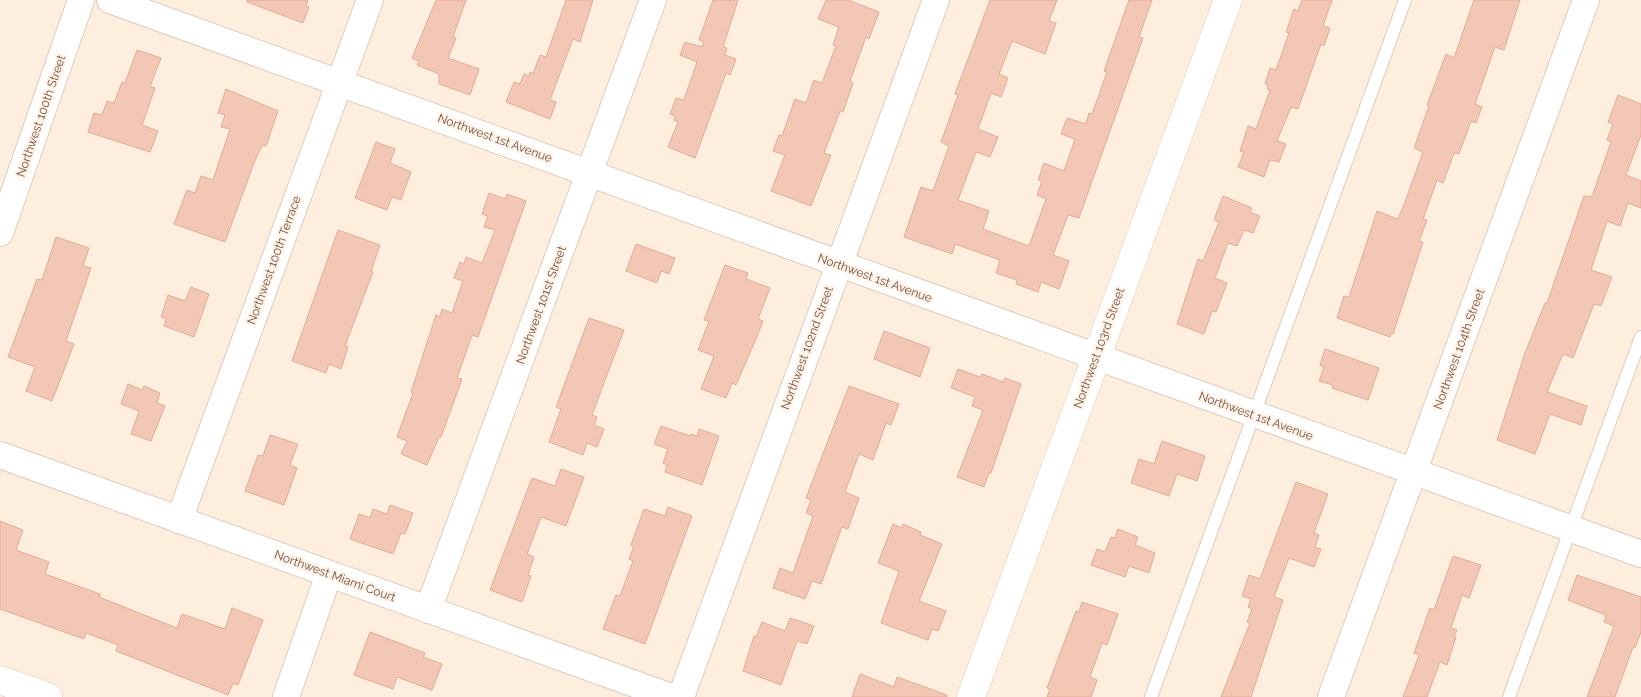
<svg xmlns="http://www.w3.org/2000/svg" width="1641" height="697" viewBox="0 0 1641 697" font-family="Raleway,sans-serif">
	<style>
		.building { fill: #f3c7b5; stroke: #e6ab95 }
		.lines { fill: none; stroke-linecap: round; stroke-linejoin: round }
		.lane-casing { stroke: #e2cbbe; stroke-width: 14 }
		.street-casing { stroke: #e2cbbe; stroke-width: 28 }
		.secondary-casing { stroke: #e8cbba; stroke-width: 29 }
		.lane { stroke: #fff; stroke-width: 12 }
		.street { stroke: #fff; stroke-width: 26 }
		.secondary { stroke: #fff; stroke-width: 28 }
		.labels { text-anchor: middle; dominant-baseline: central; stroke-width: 4; stroke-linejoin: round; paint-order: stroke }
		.street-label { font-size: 12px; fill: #735146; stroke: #fff2e5 }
	</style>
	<rect width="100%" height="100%" fill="#fdeede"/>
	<g class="building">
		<polygon points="247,0 308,0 306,6 309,7 303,23 247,2"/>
		<polygon points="436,0 466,0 453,37 456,38 448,58 479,69 470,95 439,84 439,74 417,65 419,61 412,58"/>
		<polygon points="566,0 593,0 580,42 573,39 550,100 556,102 550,119 506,102 514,82 520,84 524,74 529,76 530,72 533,74 540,55 546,57"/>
		<polygon points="713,0 738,0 723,47 727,48 725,55 736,59 730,75 726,73 695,158 668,147 678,122 674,120 675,116 670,114 676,98 684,100 697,62 680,55 685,42 702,47 704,42 699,40"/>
		<polygon points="826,0 848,0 879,12 869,39 866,37 850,81 853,83 843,112 840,111 824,153 831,155 811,206 771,191 785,155 773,151 779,135 782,136 795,99 806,103 814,80 822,83 836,46 833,45 839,27 818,19"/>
		<polygon points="990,0 1057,0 1049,21 1056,23 1045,54 1012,41 999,74 1008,78 1001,97 991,93 978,129 998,137 990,157 976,152 958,200 989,211 983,229 1029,246 1046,199 1037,195 1042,181 1038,180 1044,163 1064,171 1075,139 1061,134 1067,118 1086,124 1089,113 1092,114 1107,72 1104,71 1129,0 1152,0 1139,37 1143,38 1079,218 1068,215 1053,255 1069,261 1059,289 1041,282 1038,292 1016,284 1017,280 996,273 1000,260 955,244 952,254 904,237 921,187 933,191 949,146 941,142 958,95 955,94"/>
		<polygon points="1302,0 1332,0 1323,26 1330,28 1324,46 1321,44 1298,109 1291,107 1277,141 1286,144 1279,162 1270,160 1264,177 1238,167 1244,152 1240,151 1248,126 1256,129 1270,90 1267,89 1268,85 1265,84 1270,68 1276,70 1289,33 1286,32 1294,9 1298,11"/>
		<polygon points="1474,0 1520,0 1504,50 1495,47 1475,104 1482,107 1476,123 1471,121 1459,154 1454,153 1443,183 1437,180 1423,219 1427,220 1419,241 1423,242 1393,334 1391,333 1390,337 1337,318 1344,296 1349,297 1377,211 1398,219 1405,202 1423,152 1414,148 1429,106 1427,105 1446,54 1454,58"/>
		<polygon points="137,50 161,58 150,87 155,88 142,125 158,131 150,152 88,132 94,113 102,115 107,101 114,103 122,82 125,83"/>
		<polygon points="226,89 278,111 266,146 262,145 254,163 225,242 174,224 187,190 195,193 201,176 213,180 230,129 221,127 225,115 218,113"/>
		<polygon points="1618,95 1641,104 1641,135 1626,175 1641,181 1641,208 1628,203 1620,226 1607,221 1591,270 1612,277 1601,306 1594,304 1573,358 1563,354 1547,392 1587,406 1581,425 1550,414 1535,454 1497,440 1525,353 1545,303 1547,303 1584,196 1590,197 1593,194 1611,142 1607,140 1613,124 1608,122"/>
		<polygon points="376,142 395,149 390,163 411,172 401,200 392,197 387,210 355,198"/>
		<polygon points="489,193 505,199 507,194 526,201 478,337 472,335 457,378 462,379 441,437 439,437 427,465 401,454 407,441 397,437 413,393 411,392 436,315 440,317 442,309 452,313 463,281 454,278 460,262 464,264 466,257 482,263 495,230 484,227 488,216 482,214"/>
		<polygon points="1223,196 1252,208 1250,212 1260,216 1253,233 1244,230 1237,246 1228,243 1215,278 1227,283 1216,312 1212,311 1204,334 1177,324 1198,259 1203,261 1219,222 1214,220"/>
		<polygon points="338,230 380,245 371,271 373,272 345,346 348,347 341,369 329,364 326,373 292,361"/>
		<polygon points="56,237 89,248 83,266 91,268 66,341 74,344 52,401 26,391 35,367 8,357 37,279 42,280"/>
		<polygon points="636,244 675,258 669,274 661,271 657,283 626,271"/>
		<polygon points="725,265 748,273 746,279 770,288 758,319 763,321 756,339 736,385 732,383 726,398 701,389 714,356 698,350 709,321 704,320"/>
		<polygon points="191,287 209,294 194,337 164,326 166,319 161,317 168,295 185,301"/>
		<polygon points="589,318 624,330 592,415 597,417 594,425 604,429 597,447 587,443 583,455 549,442 561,409 556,407"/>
		<polygon points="884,331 930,348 920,377 874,359"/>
		<polygon points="1325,349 1379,368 1368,400 1332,388 1333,385 1319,381 1324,367 1320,365"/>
		<polygon points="958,369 980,377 982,374 1003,382 1005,378 1021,384 991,473 989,473 984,487 957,477 983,410 972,406 975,397 951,388"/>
		<polygon points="128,384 142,390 144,386 160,393 157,403 165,406 151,441 131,434 139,411 121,404"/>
		<polygon points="849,386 899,404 891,425 886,423 873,460 859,454 845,492 859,498 848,529 842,527 821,584 812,581 805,599 773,588 780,568 793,573 813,516 806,513 811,500 806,498"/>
		<polygon points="661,426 690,436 691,434 697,436 699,429 719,436 702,485 665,472 667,465 663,463 668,449 654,444"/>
		<polygon points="270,435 298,444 290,465 297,468 284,505 245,491 258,455 263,456"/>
		<polygon points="1162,441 1205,456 1197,481 1177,474 1169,496 1131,483 1139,459 1154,464"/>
		<polygon points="561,469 584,477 566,526 541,517 527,554 534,557 528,575 531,576 522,602 490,590 532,478 555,486"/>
		<polygon points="1296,482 1328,494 1314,533 1319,535 1315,547 1321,549 1314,567 1289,558 1274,597 1283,600 1251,697 1221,697 1250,623 1247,622 1252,609 1248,607 1251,599 1242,596 1249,575 1260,579"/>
		<polygon points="390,505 413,513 405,534 401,533 393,554 350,539 359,514 370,518 373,509 387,514"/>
		<polygon points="668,507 692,516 645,644 603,629 616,595 620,596 633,561 629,559 634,546 631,545 644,509 665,516"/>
		<polygon points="0,521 23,530 16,550 49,562 45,574 100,594 99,597 177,628 182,614 225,629 232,608 263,620 238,685 233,683 228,695 116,651 118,645 86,633 84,639 0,609"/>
		<polygon points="893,524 902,528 903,524 921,532 920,535 942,544 919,601 946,611 938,631 932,629 928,640 881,623 899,571 878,563"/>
		<polygon points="1118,529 1138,537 1135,545 1155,553 1149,573 1129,566 1125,577 1091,565 1097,549 1105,552 1111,537 1115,538"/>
		<polygon points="1453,556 1481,565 1469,598 1462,595 1451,628 1457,630 1454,636 1456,637 1447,665 1440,662 1427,697 1403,697 1419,655 1414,653 1430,608 1434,610"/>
		<polygon points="1577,575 1641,597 1641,632 1635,648 1633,647 1615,697 1587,697 1614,626 1604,622 1606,615 1568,600"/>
		<polygon points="1082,602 1118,614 1107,645 1102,643 1090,677 1097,680 1091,697 1047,697 1050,689 1047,688 1076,611 1079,612"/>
		<polygon points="790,618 814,626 807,644 797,641 781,685 743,671 754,636 756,637 762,622 785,631"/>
		<polygon points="370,632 425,653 423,657 442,664 432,690 397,677 393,689 354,675"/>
		<polygon points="860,674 894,687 897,677 947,695 947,697 852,697"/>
	</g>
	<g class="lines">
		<defs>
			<g id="lane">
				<polyline points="1151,697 1405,0"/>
				<polyline points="1509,697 1641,337"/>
			</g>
			<g id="street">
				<path d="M 110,0 C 622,181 1130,371 1641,554"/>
				<polyline points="0,233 81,0"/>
				<polyline points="0,455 671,697"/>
				<polyline points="179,520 370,0"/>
				<polyline points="428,610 653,0"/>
				<polyline points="286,697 329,574"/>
				<polyline points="681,697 936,0"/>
				<polyline points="1331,697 1586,0"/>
			</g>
			<g id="secondary">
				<polyline points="0,680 48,697"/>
				<polyline points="971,697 1228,0"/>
			</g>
		</defs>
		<use href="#lane" class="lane-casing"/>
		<use href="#street" class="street-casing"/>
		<use href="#secondary" class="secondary-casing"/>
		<use href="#lane" class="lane"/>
		<use href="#street" class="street"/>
		<use href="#secondary" class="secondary"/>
	</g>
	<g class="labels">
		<g class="street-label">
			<text transform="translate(41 116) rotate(-71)">Northwest 100th Street</text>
			<text transform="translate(495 138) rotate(20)">Northwest 1st Avenue</text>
			<text transform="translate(274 260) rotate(-70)">Northwest 100th Terrace</text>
			<text transform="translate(875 278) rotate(20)">Northwest 1st Avenue</text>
			<text transform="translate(541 305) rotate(-70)">Northwest 101st Street</text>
			<text transform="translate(807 348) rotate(-70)">Northwest 102nd Street</text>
			<text transform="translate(1099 348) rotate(-70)">Northwest 103rd Street</text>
			<text transform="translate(1459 349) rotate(-70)">Northwest 104th Street</text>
			<text transform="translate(1256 416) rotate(20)">Northwest 1st Avenue</text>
			<text transform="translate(335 576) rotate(20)">Northwest Miami Court</text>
		</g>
	</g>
</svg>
